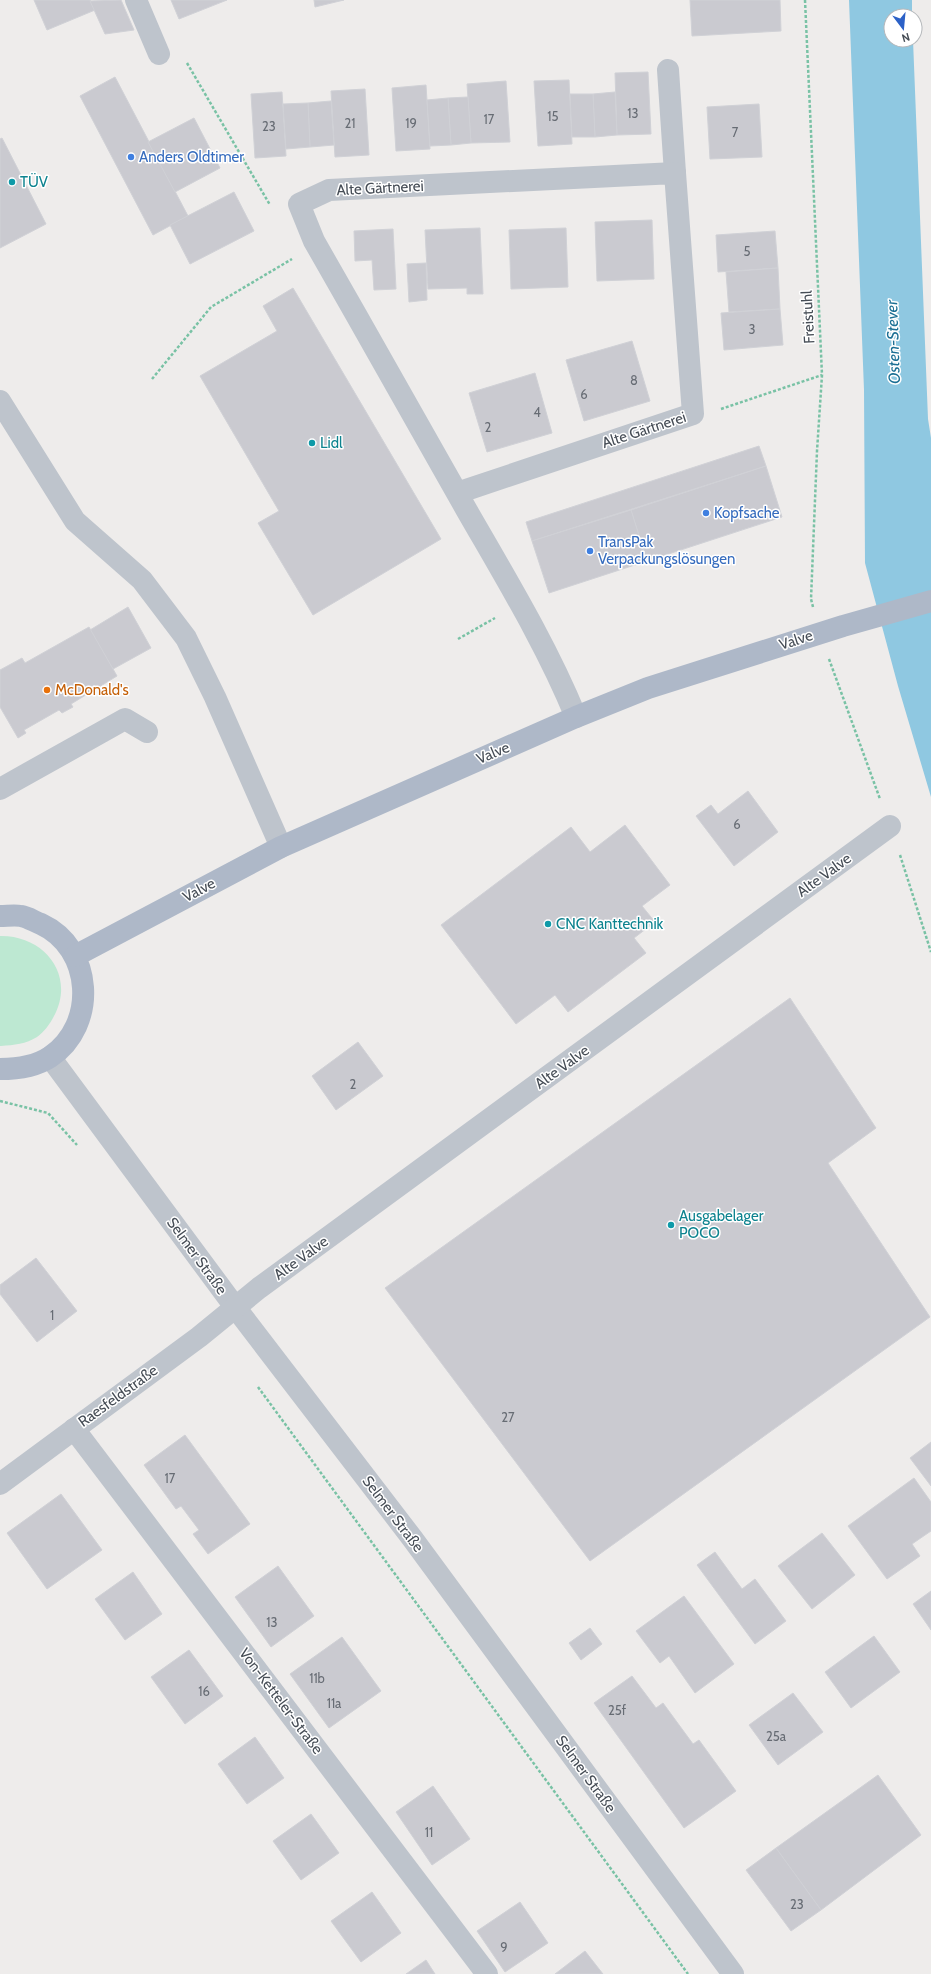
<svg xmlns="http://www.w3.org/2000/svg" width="931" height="1974" viewBox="0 0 931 1974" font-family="Cabin,sans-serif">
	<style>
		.green { fill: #bde8d2 }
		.water { fill: #8fc8e1 }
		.building { fill: #cacad0; stroke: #d0d1d6 }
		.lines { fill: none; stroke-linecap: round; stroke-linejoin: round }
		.path { stroke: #79c2a5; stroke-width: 2.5; stroke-dasharray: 3 2; stroke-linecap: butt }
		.minor { stroke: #bec4cc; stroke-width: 22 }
		.major { stroke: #aeb8c8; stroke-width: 22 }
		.shop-dot { fill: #3f7fe0; stroke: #fff; stroke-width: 1.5 }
		.culture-dot { fill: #0f9aa8; stroke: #fff; stroke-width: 1.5 }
		.food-dot { fill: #e8710a; stroke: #fff; stroke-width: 1.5 }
		.labels { text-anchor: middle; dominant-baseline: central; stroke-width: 3; stroke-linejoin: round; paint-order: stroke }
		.number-label { font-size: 13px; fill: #676c74 }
		.shop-label { font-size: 15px; fill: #366cbe; stroke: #fff; text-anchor: start }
		.culture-label { font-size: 15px; fill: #0d838f; stroke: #fff; text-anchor: start }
		.street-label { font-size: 15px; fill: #464d56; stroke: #fff }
		.food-label { font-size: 15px; fill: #c56008; stroke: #fff; text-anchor: start }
		.water-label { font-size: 16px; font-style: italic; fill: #1b6f94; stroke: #fff }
	</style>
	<rect width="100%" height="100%" fill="#eeeceb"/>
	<path class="green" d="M 0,936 C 44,935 76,975 54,1016 C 50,1024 44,1032 37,1037 C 26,1044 14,1045 1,1046 L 0,1046 Z"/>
	<polygon class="water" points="849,0 912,0 912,16 891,16 891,40 913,40 928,419 931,438 931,797 898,686 865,563 864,390"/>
	<g class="building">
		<polygon points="34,0 90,0 95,10 47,30"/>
		<polygon points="121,0 134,30 105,34 90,1"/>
		<polygon points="171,0 227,0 179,19"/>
		<polygon points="314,0 344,0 315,7"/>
		<polygon points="690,0 780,0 781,31 692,36"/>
		<polygon points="648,72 651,134 617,135 615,73"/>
		<polygon points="115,77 188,216 153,235 80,96"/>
		<polygon points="569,80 572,144 538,146 534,81"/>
		<polygon points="506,81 510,142 471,143 467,84"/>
		<polygon points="426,85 430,149 396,151 392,88"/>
		<polygon points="365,89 369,155 335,157 331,91"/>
		<polygon points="282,92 286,156 255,158 251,94"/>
		<polygon points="615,92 617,135 595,137 593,94"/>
		<polygon points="570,94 593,94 595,137 572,137"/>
		<polygon points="468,97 471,143 451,145 448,98"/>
		<polygon points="448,98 451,145 430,146 427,100"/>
		<polygon points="331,101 334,145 310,147 308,103"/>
		<polygon points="308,103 310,147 286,149 283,104"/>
		<polygon points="759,104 762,157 710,159 707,107"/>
		<polygon points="194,118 220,168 175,192 148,142"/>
		<polygon points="2,138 46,224 0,248 0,139"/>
		<polygon points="234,192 254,231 190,264 170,225"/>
		<polygon points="652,220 654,279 597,281 595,222"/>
		<polygon points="480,228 483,294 467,294 467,288 428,289 425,230"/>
		<polygon points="566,228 568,287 511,289 509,230"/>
		<polygon points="393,229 396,289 374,290 372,260 355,261 354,231"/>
		<polygon points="775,231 778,268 718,272 716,235"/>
		<polygon points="426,263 427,300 409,302 407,264"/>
		<polygon points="778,268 780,309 729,312 726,272"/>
		<polygon points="293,288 441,539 313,615 258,523 279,511 200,376 277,331 263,306"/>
		<polygon points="780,309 783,345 724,350 721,313"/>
		<polygon points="632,341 650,401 584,421 566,360"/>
		<polygon points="535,373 552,433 487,452 469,393"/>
		<polygon points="759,446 766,466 532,541 526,522"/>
		<polygon points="766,466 782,517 647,561 631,510"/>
		<polygon points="631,510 647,561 549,593 532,541"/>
		<polygon points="128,607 151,648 113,669 90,630"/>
		<polygon points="89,627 117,676 71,704 73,707 62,713 59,710 24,730 26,733 18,738 0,707 0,670 22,658 25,663"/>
		<polygon points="748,791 778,832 734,866 696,816 711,805 718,814"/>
		<polygon points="625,825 670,885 642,906 655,922 634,938 646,953 568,1012 555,995 516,1024 441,925 571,827 590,852"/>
		<polygon points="790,998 876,1128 828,1163 930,1317 590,1561 385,1288"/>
		<polygon points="358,1042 383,1076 336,1110 312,1076"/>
		<polygon points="36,1258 77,1311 37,1342 0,1294 0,1285"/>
		<polygon points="185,1435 250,1524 208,1554 193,1534 199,1530 181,1506 176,1509 144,1465"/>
		<polygon points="931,1442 931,1486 910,1458"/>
		<polygon points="914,1478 931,1502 931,1531 912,1544 920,1556 887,1579 848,1526"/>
		<polygon points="61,1494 102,1550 47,1589 7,1533"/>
		<polygon points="822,1533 855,1575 812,1609 778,1566"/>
		<polygon points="715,1552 742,1589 755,1579 786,1621 755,1644 697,1565"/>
		<polygon points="278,1566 314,1616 271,1647 235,1597"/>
		<polygon points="133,1572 162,1614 125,1640 95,1599"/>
		<polygon points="931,1591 931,1630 913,1604"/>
		<polygon points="684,1596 734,1664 695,1693 669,1656 660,1663 636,1631"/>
		<polygon points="590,1628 602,1644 581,1660 569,1643"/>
		<polygon points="874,1636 900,1672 851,1708 825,1672"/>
		<polygon points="342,1637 381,1691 329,1728 290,1674"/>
		<polygon points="189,1650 223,1696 185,1724 151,1677"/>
		<polygon points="632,1676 656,1708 663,1703 693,1744 699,1740 736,1791 684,1828 594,1703"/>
		<polygon points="793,1693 823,1732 778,1765 749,1725"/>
		<polygon points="255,1737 284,1778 247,1804 218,1764"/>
		<polygon points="878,1775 921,1835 821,1910 776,1848"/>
		<polygon points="433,1786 470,1839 432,1865 396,1812"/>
		<polygon points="311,1814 339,1853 301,1880 273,1841"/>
		<polygon points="776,1848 821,1910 791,1931 746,1870"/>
		<polygon points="372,1892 401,1933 361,1962 331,1921"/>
		<polygon points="520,1902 548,1943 505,1972 477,1931"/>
		<polygon points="585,1951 603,1974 555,1974"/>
		<polygon points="426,1960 435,1974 406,1974"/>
	</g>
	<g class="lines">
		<g class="path">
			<polyline points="805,0 822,375 817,451 811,599 813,607"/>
			<polyline points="187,63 270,205"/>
			<polyline points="152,379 211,307 292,259"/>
			<polyline points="721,409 822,375"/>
			<polyline points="458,639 495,618"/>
			<polyline points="829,659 880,799"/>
			<polyline points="900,855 931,952"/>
			<polyline points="0,1101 48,1113 77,1145"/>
			<polyline points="258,1387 688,1974"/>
		</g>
		<g class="minor">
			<polyline points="136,0 159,54"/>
			<polyline points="668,70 675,173"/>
			<polyline points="0,401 75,521 142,580 186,638 215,697 281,847"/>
			<path d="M 457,493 L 693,414 L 675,173 L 329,190 L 299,204 L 314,241 C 365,330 415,419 466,509 C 505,577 546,644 576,717"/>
			<polyline points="0,789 125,719 147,732"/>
			<polyline points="50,1057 235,1307 412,1538 733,1974"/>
			<polyline points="74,1429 487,1974"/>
			<polyline points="0,1484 199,1337 259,1288 890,826"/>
		</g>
		<g class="major">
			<path d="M 0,916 C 7,916 15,915 21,916 C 28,917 35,922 41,924 C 93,948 98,1025 50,1057 C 35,1067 17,1069 0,1069"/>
			<polyline points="75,956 281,847 576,717 648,688 843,626 931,601"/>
		</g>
	</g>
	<g class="shop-dot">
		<circle cx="131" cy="157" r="4"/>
		<circle cx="706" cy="513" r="4"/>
		<circle cx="590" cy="551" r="4"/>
	</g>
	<g class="culture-dot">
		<circle cx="12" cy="182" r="4"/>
		<circle cx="312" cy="443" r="4"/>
		<circle cx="548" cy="924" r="4"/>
		<circle cx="671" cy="1225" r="4"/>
	</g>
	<circle class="food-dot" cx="47" cy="690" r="4"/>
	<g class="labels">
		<g class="number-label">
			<text x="633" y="113">13</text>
			<text x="553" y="116">15</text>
			<text x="489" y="119">17</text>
			<text x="350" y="123">21</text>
			<text x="411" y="123">19</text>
			<text x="269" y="126">23</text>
			<text x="735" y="132">7</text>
			<text x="747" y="251">5</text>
			<text x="752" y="329">3</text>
			<text x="634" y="380">8</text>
			<text x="584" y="394">6</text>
			<text x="537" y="412">4</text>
			<text x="488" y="427">2</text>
			<text x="737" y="824">6</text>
			<text x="353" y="1084">2</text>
			<text x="52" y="1315">1</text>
			<text x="508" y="1417">27</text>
			<text x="170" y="1478">17</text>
			<text x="272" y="1622">13</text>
			<text x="317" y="1678">11b</text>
			<text x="204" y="1691">16</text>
			<text x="334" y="1703">11a</text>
			<text x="617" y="1710">25f</text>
			<text x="776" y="1736">25a</text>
			<text x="429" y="1832">11</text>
			<text x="797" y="1904">23</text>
			<text x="504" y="1947">9</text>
		</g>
		<g class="shop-label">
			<text x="139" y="157">Anders Oldtimer</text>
			<text x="714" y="513">Kopfsache</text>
			<text x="598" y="542">TransPak<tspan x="598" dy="17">Verpackungslösungen</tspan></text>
		</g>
		<g class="culture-label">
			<text x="20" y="182">TÜV</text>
			<text x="320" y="443">Lidl</text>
			<text x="556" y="924">CNC Kanttechnik</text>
			<text x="679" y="1216">Ausgabelager<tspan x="679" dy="17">POCO</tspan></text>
		</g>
		<g class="street-label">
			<text transform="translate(380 188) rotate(-3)">Alte Gärtnerei</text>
			<text transform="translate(808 317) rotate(-93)">Freistuhl</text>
			<text transform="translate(644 430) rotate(-18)">Alte Gärtnerei</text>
			<text transform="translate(796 640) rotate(-18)">Valve</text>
			<text transform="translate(493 753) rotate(-23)">Valve</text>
			<text transform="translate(824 875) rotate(-36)">Alte Valve</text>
			<text transform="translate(199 890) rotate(-28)">Valve</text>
			<text transform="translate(562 1067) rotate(-36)">Alte Valve</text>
			<text transform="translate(197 1256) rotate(54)">Selmer Straße</text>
			<text transform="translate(301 1258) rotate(-36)">Alte Valve</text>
			<text transform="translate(118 1396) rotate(-36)">Raesfeldstraße</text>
			<text transform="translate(393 1514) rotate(53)">Selmer Straße</text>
			<text transform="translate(281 1701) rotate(53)">Von-Ketteler-Straße</text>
			<text transform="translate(586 1774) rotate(54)">Selmer Straße</text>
		</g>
		<g class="food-label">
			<text x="55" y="690">McDonald's</text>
		</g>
		<g class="water-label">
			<text transform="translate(893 342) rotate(-92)">Osten-Stever</text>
		</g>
	</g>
	<g transform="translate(903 28) rotate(164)"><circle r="19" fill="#ffffff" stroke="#b5b8bb"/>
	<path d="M0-3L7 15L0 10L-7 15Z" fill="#2c61c7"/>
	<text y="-6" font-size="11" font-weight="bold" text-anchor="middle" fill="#464d56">N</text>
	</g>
</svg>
